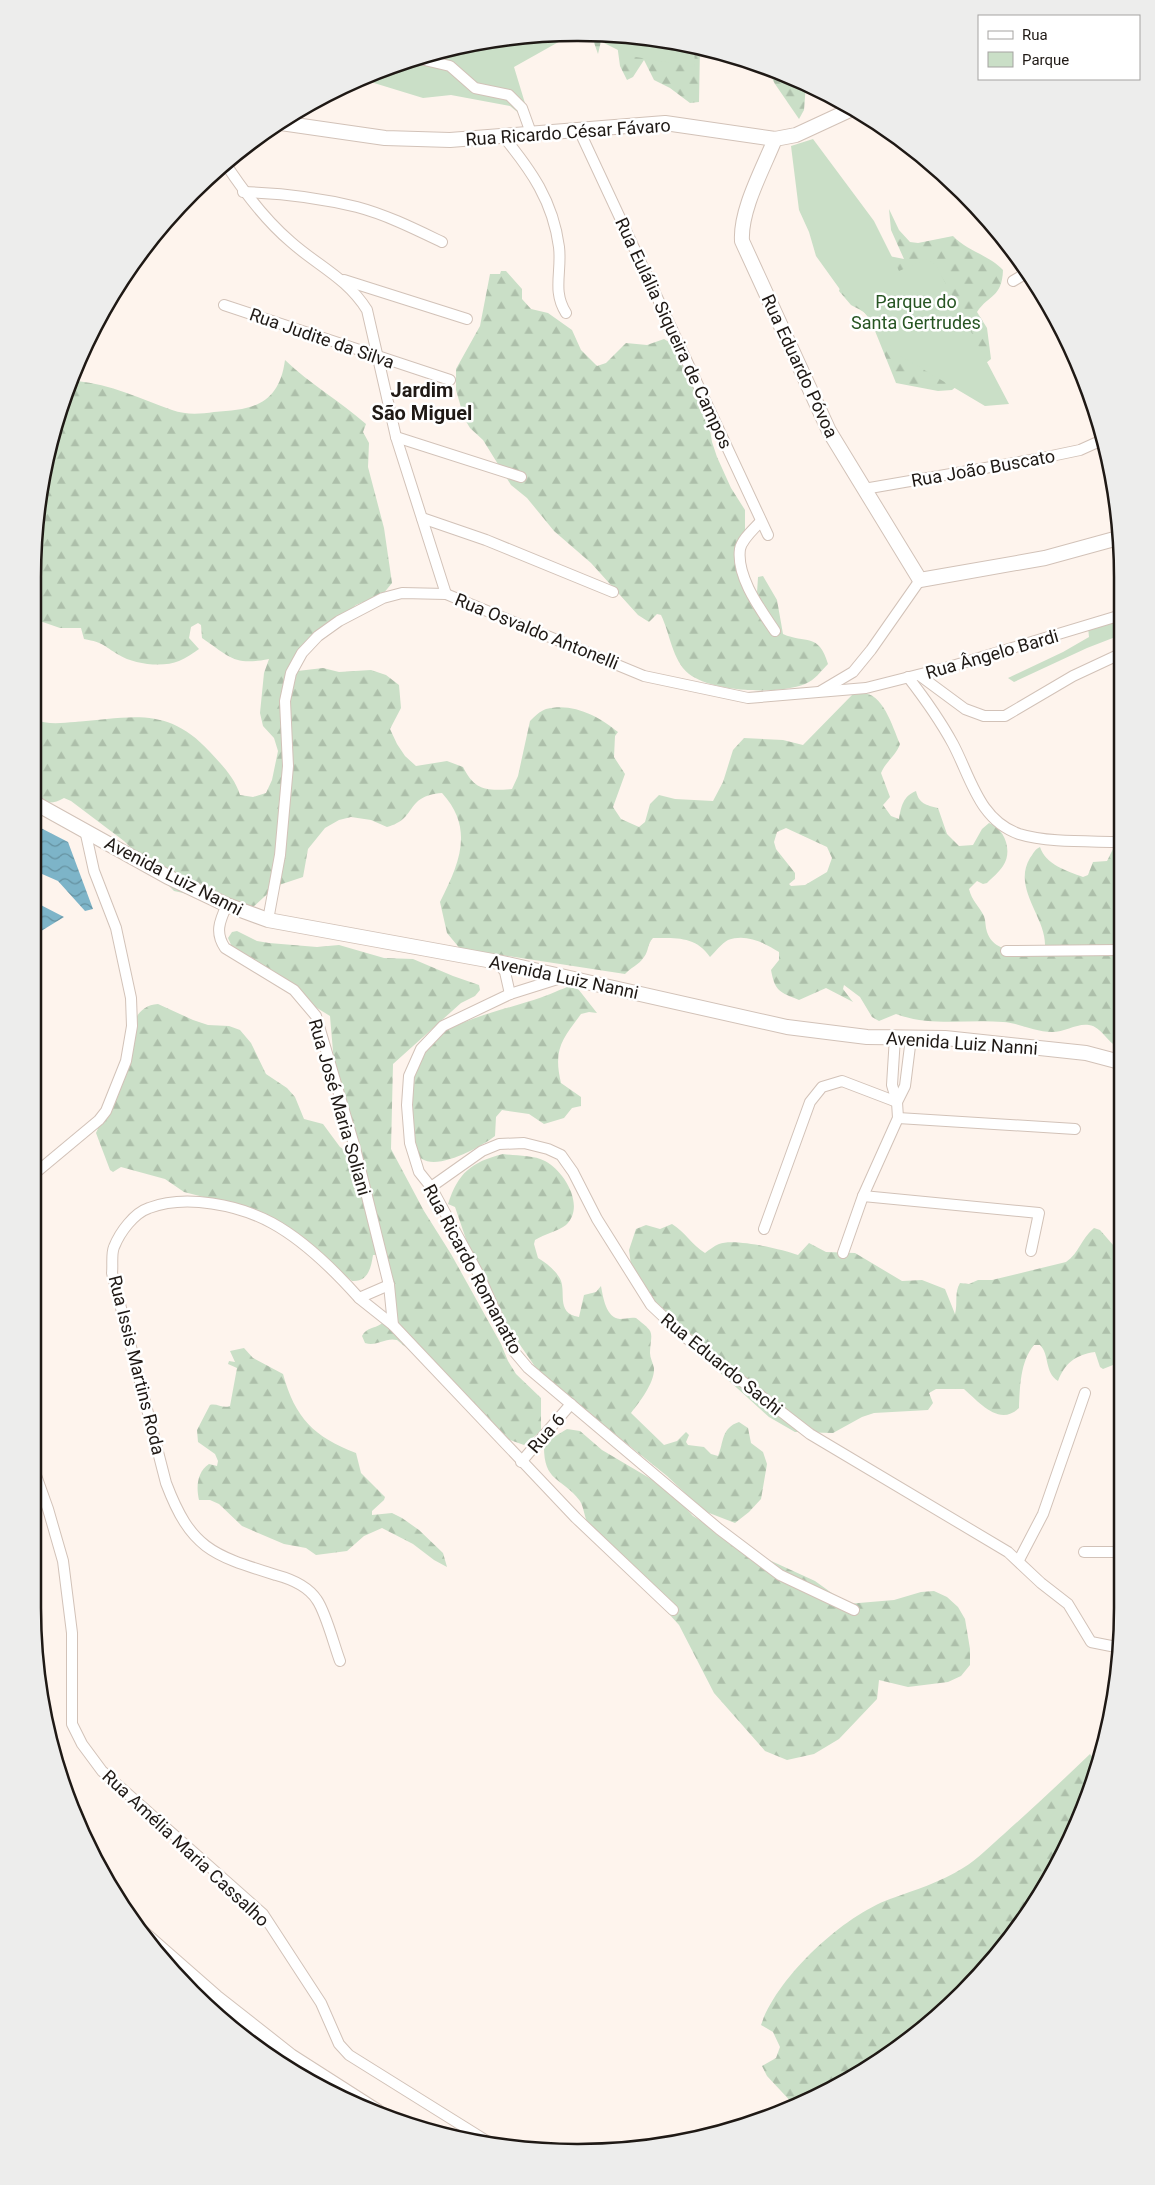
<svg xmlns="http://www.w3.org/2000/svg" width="1155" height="2185" viewBox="0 0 1155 2185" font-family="Roboto,sans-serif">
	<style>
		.forest { fill: url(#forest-firs); fill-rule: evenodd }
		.park { fill: #cadfc7 }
		.water { fill: url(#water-waves) }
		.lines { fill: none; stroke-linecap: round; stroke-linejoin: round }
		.street-casing { stroke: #d2c2b8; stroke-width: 12 }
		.secondary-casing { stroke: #d2c2b8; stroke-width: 16 }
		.highway-casing { stroke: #d2c2b8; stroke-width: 20 }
		.street { stroke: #fff; stroke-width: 10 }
		.secondary { stroke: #fff; stroke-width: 14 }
		.highway { stroke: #fff; stroke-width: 18 }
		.labels { text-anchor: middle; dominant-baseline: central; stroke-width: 5; stroke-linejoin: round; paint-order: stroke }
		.street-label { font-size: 18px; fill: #1f1915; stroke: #fff }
		.park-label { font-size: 18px; fill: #275523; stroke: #fff }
		.quarter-label { font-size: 20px; font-weight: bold; fill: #1f1915; stroke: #fff }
		.rim { fill: none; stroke: #1f1915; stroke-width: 2.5 }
	</style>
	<defs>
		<pattern id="forest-firs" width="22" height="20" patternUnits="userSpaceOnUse" patternTransform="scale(1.25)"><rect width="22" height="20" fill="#cadfc7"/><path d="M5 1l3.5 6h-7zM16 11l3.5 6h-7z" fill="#adbfaa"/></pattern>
		<pattern id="water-waves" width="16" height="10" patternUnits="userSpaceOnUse" patternTransform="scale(1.25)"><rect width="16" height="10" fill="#7db4c8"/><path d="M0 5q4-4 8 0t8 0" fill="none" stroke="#6692a1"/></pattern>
	</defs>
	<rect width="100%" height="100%" fill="#fef4ed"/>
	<g class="forest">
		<polygon points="591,34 613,34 700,48 699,102 690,103 670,88 654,80 644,60 633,77 627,80 620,66 617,44 602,37 598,54"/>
		<polygon points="767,69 806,84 804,110 799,119 775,84"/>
		<path d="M 889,209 L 899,230 L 910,242 L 918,243 L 953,236 C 967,251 989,255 1003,270 C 1002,298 989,294 977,312 L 987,328 L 991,359 L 952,390 L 938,391 L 896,383 L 871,321 L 864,312 L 851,305 L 839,291 L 840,288 L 884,255 L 904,259 L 891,230 Z"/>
		<path d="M 501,271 L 506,271 L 522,289 L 522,299 L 531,309 L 548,313 L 572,330 L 581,350 L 597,366 L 606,363 L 626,343 L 647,345 L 664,339 L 669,342 L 697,390 L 708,418 L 712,442 L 717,457 L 731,488 L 745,510 L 745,563 L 752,589 L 757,593 L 758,577 L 763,576 L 777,600 L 783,634 C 805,644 819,632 828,664 C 821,671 815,680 805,684 C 778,695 712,692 689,674 C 672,660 670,633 661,615 L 657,614 L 649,622 L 638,615 L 591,563 L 554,531 L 527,498 L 511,485 L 483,440 L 470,428 L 464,418 L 456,390 L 456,369 L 480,326 L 490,274 L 500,274 Z"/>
		<path d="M 285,360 C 310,384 340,401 366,424 L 363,432 L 369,443 L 368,467 L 384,528 L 392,583 L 383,594 L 356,605 L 330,627 L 289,672 L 323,668 L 339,672 L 371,670 L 386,675 L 399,685 L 401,708 L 390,729 L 397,744 L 405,756 L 416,766 L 447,761 L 463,767 C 475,791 487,791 512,789 L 518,776 L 530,721 C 534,717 540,711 546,709 C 572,702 599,716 618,732 L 615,736 L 614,757 L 625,774 L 613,807 L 621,819 L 639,827 L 645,822 L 650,804 L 659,795 L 675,799 L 713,801 L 723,782 L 733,750 L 744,738 L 783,740 L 803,745 L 853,694 C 881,685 891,723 900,744 C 896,756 886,761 881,773 L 890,797 L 883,805 L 891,816 L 899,819 C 901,807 903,796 916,791 C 919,804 926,805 938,808 L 947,834 L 959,846 L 973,845 L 982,829 L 989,823 C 1005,828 1013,852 1003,866 C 999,872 992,878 987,883 L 983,884 L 977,881 L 969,889 C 972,901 979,906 984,916 C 986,921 985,927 987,932 C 996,957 1024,948 1045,946 C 1046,917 1012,888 1030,858 C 1033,854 1035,849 1040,847 C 1046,865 1067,871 1083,877 L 1088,875 L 1093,862 L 1107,861 L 1114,847 L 1119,846 L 1116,877 L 1119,886 L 1119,1047 C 1107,1043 1102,1027 1089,1025 C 1077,1023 1065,1032 1052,1032 C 1035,1032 1019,1023 1003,1022 C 968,1019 930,1027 896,1014 L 879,1021 L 872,1017 L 860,997 L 844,985 L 843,989 L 853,1002 L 826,988 L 799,1000 C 780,992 775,992 771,970 L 779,960 L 779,952 C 765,943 746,933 728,940 C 722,943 715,952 710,957 C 696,936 676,938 653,938 C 647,944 649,951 644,957 C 639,965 630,968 625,974 L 501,955 L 467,957 L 447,933 L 440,902 C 459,864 475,829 442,793 C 404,796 418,819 387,827 L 371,820 L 351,817 L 339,820 L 325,828 L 308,849 L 303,877 L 276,886 L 252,908 L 174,891 L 124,841 L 71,801 L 64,798 C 52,805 46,803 33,798 L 33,719 C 47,725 61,723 75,722 C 131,718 167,705 210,752 C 222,765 235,778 240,795 L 253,797 L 266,793 L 272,780 L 278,751 L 274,738 L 263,726 L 260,713 L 264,673 L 269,659 C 234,666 230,657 202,638 L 201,625 L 198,623 L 191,627 L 189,638 L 199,649 C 193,653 186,658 179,661 C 163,668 133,664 119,655 C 102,645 105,643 84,639 L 81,628 L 60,628 L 34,619 L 34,542 L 51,436 L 70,387 L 77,381 C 110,384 141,399 172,410 C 186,415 200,414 214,412 C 252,410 279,405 285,360 ZM 786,828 L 827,847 L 832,858 L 827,872 L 805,885 L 791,886 L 789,884 L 795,879 L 795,873 L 776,849 L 774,842 L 777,832 Z"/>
		<path d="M 237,931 L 257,941 L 269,943 L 317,947 L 339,945 L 384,958 L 413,959 L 453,976 L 479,985 L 480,990 L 475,996 L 461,1003 L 393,1064 L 391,1149 L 424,1211 L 451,1254 L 501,1344 L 508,1361 L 516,1374 L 541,1398 L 541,1431 L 524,1445 L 507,1439 L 447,1381 L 397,1340 C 385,1337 377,1347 365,1343 L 362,1336 C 367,1327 374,1329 381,1324 C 395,1313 382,1268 376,1255 L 373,1255 C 371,1268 368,1282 352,1281 L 302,1239 L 235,1205 L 184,1192 L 165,1179 L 121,1167 L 113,1172 L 110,1170 L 96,1133 C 102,1118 113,1107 119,1092 C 130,1066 121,1006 158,1004 L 193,1020 L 208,1025 L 229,1026 L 240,1030 L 251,1043 L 266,1074 L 287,1088 L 295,1097 L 304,1119 L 323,1124 L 340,1147 L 349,1153 L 350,1147 L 335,1075 L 330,1016 L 304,1000 L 292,996 L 273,977 L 233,949 L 228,938 L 232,932 Z"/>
		<path d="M 572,984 L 575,985 L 597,1013 L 589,1012 L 581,1014 C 562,1040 553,1049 561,1083 L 581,1097 L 581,1106 L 572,1108 L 564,1118 L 544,1124 L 529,1114 L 502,1110 L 496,1117 L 495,1136 C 481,1147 439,1170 422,1159 C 406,1148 407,1089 412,1072 C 415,1063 424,1050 430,1043 C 451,1018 522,1007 555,992 C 561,989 567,988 572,984 Z"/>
		<path d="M 503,1154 C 516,1156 533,1155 545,1161 C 564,1171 586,1206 566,1225 C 559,1231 544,1234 535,1240 L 534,1244 L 538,1258 C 546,1263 554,1269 559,1277 C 568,1290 554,1313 579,1317 L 584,1295 L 596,1292 L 601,1286 C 603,1297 606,1318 620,1319 C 626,1319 630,1317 636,1318 C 656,1334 651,1330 650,1353 C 650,1358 653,1363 654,1368 C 655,1382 640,1402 631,1413 L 664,1445 L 677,1441 L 686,1432 L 689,1435 L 686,1442 L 688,1445 L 704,1447 L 711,1454 L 718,1456 C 724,1442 721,1428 739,1422 L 748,1428 L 751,1443 L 763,1452 L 767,1464 L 761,1499 L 749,1512 L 735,1523 L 704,1511 L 667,1476 L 540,1374 L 505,1323 L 468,1245 L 455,1207 L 448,1204 C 458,1173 471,1162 503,1154 Z"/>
		<path d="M 672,1224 C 685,1232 692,1245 705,1253 C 709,1250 714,1246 719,1244 C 734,1238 781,1249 798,1255 L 809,1243 L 826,1252 L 855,1253 L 902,1281 L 922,1280 L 945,1289 L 955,1314 C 958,1303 954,1293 960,1283 L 969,1284 L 978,1280 L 992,1280 L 1066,1262 C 1080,1252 1080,1240 1094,1228 L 1100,1230 L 1120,1253 L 1120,1297 L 1118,1313 L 1120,1319 L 1120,1349 L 1113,1365 L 1103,1369 L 1100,1367 L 1095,1352 C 1075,1355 1065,1363 1058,1381 C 1044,1372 1050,1355 1040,1345 L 1034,1345 C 1020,1362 1020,1387 1019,1408 C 999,1427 979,1402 964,1389 L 936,1389 L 929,1393 L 933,1403 L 928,1410 L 874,1413 L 862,1417 L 833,1433 L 795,1432 L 769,1417 L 706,1360 L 700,1357 L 633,1280 L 629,1250 L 636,1229 L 646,1225 L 660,1229 Z"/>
		<path d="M 244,1348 L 253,1358 L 283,1374 C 295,1418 314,1437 356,1453 L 361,1473 L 385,1497 L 384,1500 L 372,1511 L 372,1515 L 392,1513 L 402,1518 L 419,1530 L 443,1553 L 447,1567 L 434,1560 L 413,1544 L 382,1528 L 364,1536 L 347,1551 L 316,1555 L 306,1548 L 284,1544 L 242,1526 L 219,1504 L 210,1500 L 199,1500 C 196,1487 197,1472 209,1464 L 217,1466 L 218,1461 L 215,1454 L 198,1442 L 197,1430 L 210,1405 C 217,1403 223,1409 230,1406 L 237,1368 L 228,1364 L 229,1361 L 235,1362 L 230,1351 Z"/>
		<path d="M 567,1429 L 580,1431 L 602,1450 L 668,1489 L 693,1516 L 754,1553 L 815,1581 L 847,1604 L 894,1600 L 921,1592 L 934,1591 L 947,1597 L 958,1607 L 965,1619 L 970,1649 L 970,1665 L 961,1676 L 948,1682 L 908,1687 L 879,1680 L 877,1699 L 839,1739 L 814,1754 L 787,1760 L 765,1751 L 714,1693 L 679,1625 L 589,1526 C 584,1517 584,1507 580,1501 C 560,1475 543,1483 544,1443 Z"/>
		<path d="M 1090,1754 L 1098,1764 L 1066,1849 L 1010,1940 L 937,2017 L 880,2061 L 795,2106 L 767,2076 L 762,2066 L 776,2058 L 780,2047 L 773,2032 L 761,2025 C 777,1977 843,1916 890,1899 C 915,1890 941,1882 963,1868 C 978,1859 991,1845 1004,1834 C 1033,1808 1062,1781 1090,1754 Z"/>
	</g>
	<g class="park">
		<polygon points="613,34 694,47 695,67 630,56 588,35"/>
		<polygon points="571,35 514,67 531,123 510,106 451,95 423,98 374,83 367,78 403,61 507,37"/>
		<polygon points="813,139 874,221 899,271 927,259 936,265 1009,404 985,406 899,355 873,326 867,315 844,295 816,256 809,232 799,210 791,146"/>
		<polygon points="1118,617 1118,636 1087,648 1014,682 1008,678 1063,652 1089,637 1088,627"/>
	</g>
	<g class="water">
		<polygon points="33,824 68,842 93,909 85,911 58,881 33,870"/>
		<polygon points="33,901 64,917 33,936"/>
	</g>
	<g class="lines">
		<defs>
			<g id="street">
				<polyline points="416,58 450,66 475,88 509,95 522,108 531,133"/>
				<polyline points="579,130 768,535"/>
				<path d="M 503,136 C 531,170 553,201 559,247 C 562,272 552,291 566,313"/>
				<path d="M 225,163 C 244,192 264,219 291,242 C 318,266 347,278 367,310 L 396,437 L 446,594"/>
				<path d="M 243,192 C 281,193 321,198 357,207 C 387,215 415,229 442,242"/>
				<polyline points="344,280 467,319"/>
				<polyline points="1013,281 1028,272"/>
				<polyline points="224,305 450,380"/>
				<polyline points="396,437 521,477"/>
				<polyline points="864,489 1037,459 1080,450 1100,441"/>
				<polyline points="422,518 486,540 613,592"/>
				<path d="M 761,521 C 754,529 742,539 740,549 C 736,577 761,610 775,631"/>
				<polyline points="919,675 965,709 984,716 1005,716 1073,676 1118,655"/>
				<path d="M 908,677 C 925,699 940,720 953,744 C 971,778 979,820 1019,834 C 1048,843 1089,841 1119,842"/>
				<polyline points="821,691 853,672 871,650 920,580"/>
				<path d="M 227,905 C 219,922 215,933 225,948 L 294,990 L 316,1016 L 355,1148 L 389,1285 L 393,1325 L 576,1518 L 673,1610"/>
				<polyline points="268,920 280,855 288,766 285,701 291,673 302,653 318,636 339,621 383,598 402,593 446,594 644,676 748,698 866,688 949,667 1118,616"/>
				<polyline points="1006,951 1119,950"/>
				<polyline points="498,962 505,972 510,994"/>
				<polyline points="564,977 510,994 443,1026 421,1049 409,1076 407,1105 410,1143 419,1172 431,1187 479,1275 512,1349 528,1368 719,1529 780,1575 854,1610"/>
				<polyline points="897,1102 905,1086 911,1038"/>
				<polyline points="898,1118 1075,1129"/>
				<polyline points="33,1175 99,1120 106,1111 126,1061 132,1026 131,998 116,928 94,871 85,830"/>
				<polyline points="431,1187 482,1151 499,1144 524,1143 548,1149 561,1155 573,1172 597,1219 651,1305 685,1337 810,1434 1008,1552 1041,1583 1068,1604 1091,1642 1121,1648"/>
				<polyline points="863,1196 1039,1213 1031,1251"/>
				<polyline points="764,1229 810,1102 822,1087 842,1081 897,1102"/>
				<polyline points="843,1253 863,1196 898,1118 897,1102 892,1085 895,1037"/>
				<polyline points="359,1298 393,1325"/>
				<polyline points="521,1462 571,1404"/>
				<polyline points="33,1467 48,1509 63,1561 72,1633 72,1724 82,1744 102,1771 263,1914 321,2003 339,2044 349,2055 490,2143"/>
				<polyline points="1084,1552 1121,1552"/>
				<polyline points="1019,1560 1043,1514 1085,1393"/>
				<path d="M 340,1661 C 334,1645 326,1613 317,1600 C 308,1586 291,1579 276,1575 C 212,1555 191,1549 166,1483 L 112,1273 C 113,1265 111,1254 114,1247 C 120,1232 134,1213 149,1208 C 186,1194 239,1205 272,1223 C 305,1241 334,1270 359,1298 L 389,1285"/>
			</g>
			<g id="secondary">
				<polyline points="281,123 385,138 450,140 665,123 775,139 796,135 850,110"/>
				<path d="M 775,139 C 763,169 740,210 742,241 L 829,431 L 920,580 L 1045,558 L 1118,538"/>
				<polyline points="33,802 168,877 227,905 268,920 498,962 787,1027 867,1037 945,1038 1086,1053 1120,1062"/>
			</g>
			<polyline id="highway" points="142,1935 215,1999 290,2058 376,2113"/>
		</defs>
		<use href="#street" class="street-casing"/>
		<use href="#secondary" class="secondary-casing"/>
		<use href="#highway" class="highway-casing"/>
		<use href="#street" class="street"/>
		<use href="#secondary" class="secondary"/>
		<use href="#highway" class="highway"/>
	</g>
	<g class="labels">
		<g class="street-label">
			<text transform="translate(568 132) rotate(-4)">Rua Ricardo César Fávaro</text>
			<text transform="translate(674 333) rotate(65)">Rua Eulália Siqueira de Campos</text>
			<text transform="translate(322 338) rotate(19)">Rua Judite da Silva</text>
			<text transform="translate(800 366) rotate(65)">Rua Eduardo Póvoa</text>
			<text transform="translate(983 468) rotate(-10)">Rua João Buscato</text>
			<text transform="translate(537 631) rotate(22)">Rua Osvaldo Antonelli</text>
			<text transform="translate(992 654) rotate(-16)">Rua Ângelo Bardi</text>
			<text transform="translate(174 876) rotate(27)">Avenida Luiz Nanni</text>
			<text transform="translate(564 977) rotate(12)">Avenida Luiz Nanni</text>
			<text transform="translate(962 1043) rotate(4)">Avenida Luiz Nanni</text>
			<text transform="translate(340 1107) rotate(74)">Rua José Maria Soliani</text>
			<text transform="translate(473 1269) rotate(62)">Rua Ricardo Romanatto</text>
			<text transform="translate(722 1364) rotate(39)">Rua Eduardo Sachi</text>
			<text transform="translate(137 1365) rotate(76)">Rua Issis Martins Roda</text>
			<text transform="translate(546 1433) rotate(-49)">Rua 6</text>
			<text transform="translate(186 1848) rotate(43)">Rua Amélia Maria Cassalho</text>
		</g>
		<g class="park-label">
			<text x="916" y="301">Parque do<tspan x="916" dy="21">Santa Gertrudes</tspan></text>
		</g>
		<g class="quarter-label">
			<text x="422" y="390">Jardim<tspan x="422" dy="23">São Miguel</tspan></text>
		</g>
	</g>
	<path d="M0 0H1155V2185H0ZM577 41H578A536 536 0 0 1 1114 577V1608A536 536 0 0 1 578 2144H577A536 536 0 0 1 41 1608V577A536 536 0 0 1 577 41Z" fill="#ededec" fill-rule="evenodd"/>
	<path class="rim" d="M577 41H578A536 536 0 0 1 1114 577V1608A536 536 0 0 1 578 2144H577A536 536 0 0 1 41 1608V577A536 536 0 0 1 577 41Z"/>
	<rect x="978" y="15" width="162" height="65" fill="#ffffff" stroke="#a5a3a1"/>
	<rect x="988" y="31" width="25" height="8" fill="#ffffff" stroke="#a5a3a1"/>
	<text x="1022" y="40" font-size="15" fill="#1f1915">Rua</text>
	<rect x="988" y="52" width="25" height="15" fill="#cadfc7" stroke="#a5a3a1"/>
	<text x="1022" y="65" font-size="15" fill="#1f1915">Parque</text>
</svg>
